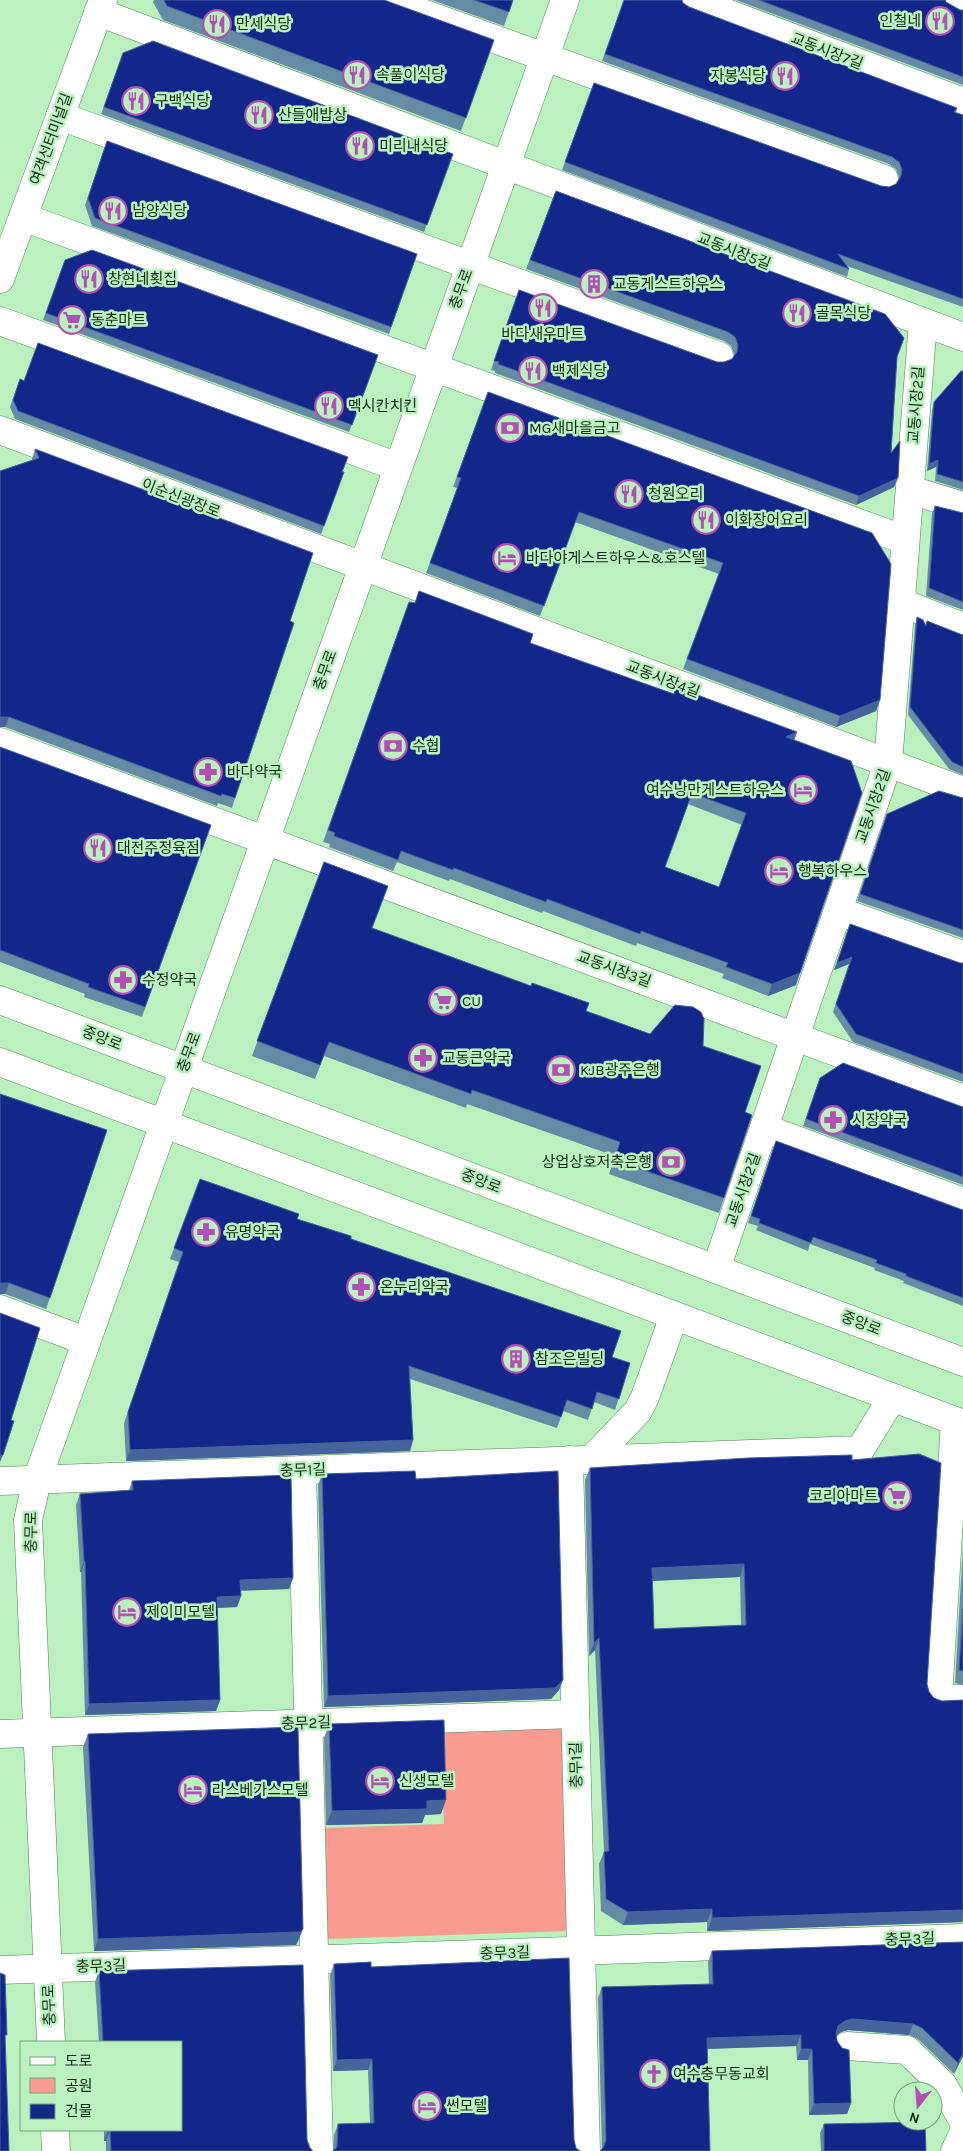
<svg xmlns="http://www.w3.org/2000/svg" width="963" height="2151" viewBox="0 0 963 2151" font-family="Karla,'Noto Sans KR',sans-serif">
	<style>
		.green { fill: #fa9c91 }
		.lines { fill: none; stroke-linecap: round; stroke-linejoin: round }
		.minor-casing { stroke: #4f8155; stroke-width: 29 }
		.minor { stroke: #fff; stroke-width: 28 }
		.wall { fill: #668ca5; fill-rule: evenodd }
		.shaded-wall { fill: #45649b }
		.building { fill: #13278b; stroke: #45649b; fill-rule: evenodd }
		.labels { text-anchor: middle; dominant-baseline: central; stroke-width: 5; stroke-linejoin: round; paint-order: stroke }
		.poi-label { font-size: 15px; fill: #132816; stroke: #baf1bf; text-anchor: start }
		.street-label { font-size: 15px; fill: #132816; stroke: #baf1bf }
	</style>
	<rect width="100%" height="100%" fill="#baf1bf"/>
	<polygon class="green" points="562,1724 570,1931 327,1939 323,1828 444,1824 441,1728"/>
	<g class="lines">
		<defs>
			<g id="minor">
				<polyline points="386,0 884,179"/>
				<polyline points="692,0 963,102"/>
				<polyline points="956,0 963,3"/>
				<polyline points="98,12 963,337"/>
				<polyline points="60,116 719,356"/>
				<polyline points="23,217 905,540"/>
				<polyline points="0,279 103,0"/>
				<polyline points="0,321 398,467"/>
				<polyline points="0,430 963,791"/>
				<polyline points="910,490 963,506"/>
				<polyline points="900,602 963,627"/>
				<polyline points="0,742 963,1099"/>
				<polyline points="838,911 963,955"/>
				<polyline points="0,1000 963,1362"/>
				<polyline points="0,1062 963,1424"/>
				<polyline points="764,1128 963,1202"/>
				<polyline points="716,1269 888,763 923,322"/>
				<polyline points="0,1309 86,1341"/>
				<polyline points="955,1421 938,1698 963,1699"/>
				<polyline points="592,1459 638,1411 645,1397 674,1316"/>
				<polyline points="569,1460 586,2151"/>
				<polyline points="302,1470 319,2151"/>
				<polyline points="0,1481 860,1450 892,1398"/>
				<polyline points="0,1734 575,1714"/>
				<polyline points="0,1970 963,1938"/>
				<polyline points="51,2042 28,1520 37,1480 565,0"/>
				<polyline points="847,2046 907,2050 943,2085 963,2121"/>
				<polyline points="55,2130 56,2151"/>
				<polyline points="955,2151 963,2134"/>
			</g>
		</defs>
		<use href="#minor" class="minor-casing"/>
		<use href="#minor" class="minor"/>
	</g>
	<g class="wall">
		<polygon points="154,0 384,0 494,40 461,131 163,20 153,2"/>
		<polygon points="432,0 513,0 504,26"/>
		<polygon points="624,0 683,3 689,7 957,108 956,113 963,115 963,307 847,266 849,269 847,277 562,170 594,83 881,186 889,187 896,184 899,180 899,177 896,169 889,164 602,61"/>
		<polygon points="736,0 945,0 946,2 960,10 963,10 963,85"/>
		<polygon points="123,53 453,154 424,232 101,114"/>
		<polygon points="107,141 417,254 389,334 92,226 85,205"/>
		<polygon points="556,191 897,357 891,453 894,487 856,505 495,373 495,371 491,370 519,290 717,362 724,362 732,359 734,356 734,354 731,346 724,341 526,269"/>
		<polygon points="65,260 378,355 349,432 43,320"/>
		<polygon points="963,371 963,490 935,481 936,467 927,471 932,410 934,402"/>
		<polygon points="20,379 344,472 321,534 15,419 10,407"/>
		<polygon points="488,392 872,533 880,700 876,711 836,727 683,669 719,574 575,522 540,616 426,573 458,488 453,487"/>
		<polygon points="35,449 290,621 232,808 218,803 217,806 5,727 0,727 0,471 32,460 32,459"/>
		<polygon points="935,506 963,513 963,610 926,596 932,513"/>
		<path d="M 409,602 L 530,643 L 674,694 L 797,732 L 794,740 L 796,985 L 768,996 L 722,978 L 724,974 L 637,943 L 636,946 L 543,911 L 542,913 L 450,879 L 449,881 L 397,862 L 393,871 L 329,847 L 330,844 L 323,842 ZM 688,804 L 742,825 L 719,887 L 665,867 Z"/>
		<polygon points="917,617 926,624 927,621 960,634 963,635 963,775 949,769 908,715 915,625"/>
		<polygon points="0,747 211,825 142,1017 84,997 85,994 0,962"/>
		<polygon points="963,798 963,938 857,901 887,814"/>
		<polygon points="324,862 372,928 586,1011 650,1034 703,1046 745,1112 724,1198 719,1213 609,1174 615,1156 467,1104 466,1108 324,1056 315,1079 252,1056"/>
		<polygon points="850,924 960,963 963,963 963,1082 853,1042 833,1012 849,964 834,970"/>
		<polygon points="820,1078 963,1107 963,1185 803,1126"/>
		<polygon points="0,1094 107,1130 46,1309 5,1294 0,1294"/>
		<polygon points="776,1141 960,1209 963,1210 963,1306 903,1283 904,1281 874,1270 875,1268 810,1244 808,1251 756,1230 758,1226 748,1223"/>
		<polygon points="200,1179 297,1219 351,1239 612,1357 630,1363 615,1410 594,1402 588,1420 563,1411 557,1428 410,1379 413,1440 410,1451 126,1461 124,1423 179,1262 170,1259"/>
		<path d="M 852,1460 L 927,1684 L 929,1692 L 934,1698 L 942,1701 L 963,1700 L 963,1922 L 707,1931 L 707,1922 L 623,1925 L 601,1911 L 599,1864 L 604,1852 L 595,1650 L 589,1656 L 585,1480 L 590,1468 ZM 740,1577 L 741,1625 L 654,1629 L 652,1581 Z"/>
		<polygon points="322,1474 416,1479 563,1680 559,1690 551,1699 324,1707 318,1485"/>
		<polygon points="132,1481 293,1578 289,1589 241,1590 241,1596 237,1607 217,1608 220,1700 216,1711 85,1715 81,1572 80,1572 76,1505 80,1494 129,1490"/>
		<polygon points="963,1546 963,1685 955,1683"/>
		<polygon points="329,1724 441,1814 425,1815 422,1823 326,1825 324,1738"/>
		<polygon points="88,1734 303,1929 298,1941 296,1945 94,1951 83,1747"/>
		<polygon points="963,1942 963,2056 954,2074 918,2039 909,2035 848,2030 841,2032 836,2036 851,2103 847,2114 809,2115 808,2060 797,2060 796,2046 707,2049 602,2150 598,1998 602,1987 709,1984 708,1962 712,1951"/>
		<polygon points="334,1964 371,1967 574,2140 333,2151 334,2135 338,2124 370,2123 368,2070 333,2071 330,1975"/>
		<polygon points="99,1971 307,2140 310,2148 313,2151 106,2151 106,2141 104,2141 104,2130 181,2130 181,2042 99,2042 95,1982"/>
		<polygon points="824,2124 926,2151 821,2151 820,2133"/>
	</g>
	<g class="shaded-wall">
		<polygon points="938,460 936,467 927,471 929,464"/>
		<polygon points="898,478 894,487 856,505 859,496"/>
		<polygon points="880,700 876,711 836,727 840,716"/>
		<polygon points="0,717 9,717 5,727 0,727"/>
		<polygon points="797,732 793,744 786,737"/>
		<polygon points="852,957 849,964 834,970 837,963"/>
		<polygon points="800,973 796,985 768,996 772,984"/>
		<polygon points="0,1283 9,1283 5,1294 0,1294"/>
		<polygon points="413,1440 410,1451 126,1461 130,1450"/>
		<polygon points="0,1455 3,1455 0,1462"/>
		<polygon points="84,1561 85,1561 81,1572 80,1572"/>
		<polygon points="744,1564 740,1577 647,1581 652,1568"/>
		<polygon points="293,1578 289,1589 236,1591 240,1580"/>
		<polygon points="241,1596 237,1607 213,1608 217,1597"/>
		<polygon points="599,1638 595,1650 589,1656 594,1643"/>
		<polygon points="563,1680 559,1690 551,1699 324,1707 328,1696"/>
		<polygon points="220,1700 216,1711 85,1715 89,1704"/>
		<polygon points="446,1800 441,1814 425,1815 422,1823 326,1825 332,1811 427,1801"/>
		<polygon points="712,1909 707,1922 623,1925 628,1912"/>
		<polygon points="963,1910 962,1922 707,1931 712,1918"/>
		<polygon points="303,1929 298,1941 296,1945 94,1951 98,1939"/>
		<polygon points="852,2019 913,2024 909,2035 848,2030 841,2032 834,2037 838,2026 845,2021"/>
		<polygon points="801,2035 796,2046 703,2049 707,2038"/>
		<polygon points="801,2049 812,2049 808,2060 797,2060"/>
		<polygon points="963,2053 963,2056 954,2074 958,2063"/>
		<polygon points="372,2059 368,2070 333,2071 337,2060"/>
		<polygon points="851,2103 847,2114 809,2115 814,2104"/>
		<polygon points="108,2130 110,2130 106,2141 104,2141"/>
	</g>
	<g class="building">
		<polygon points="164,0 384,0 494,40 466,118 167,6"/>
		<polygon points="474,0 513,0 509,12"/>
		<polygon points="624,0 682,0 683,3 689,7 957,108 954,112 963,115 963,299 838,254 849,269 565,162 594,83 881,186 889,187 896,184 901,176 902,169 899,162 892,157 605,54"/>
		<polygon points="759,0 945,0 946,2 960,10 963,10 963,77"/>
		<polygon points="153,41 453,154 427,225 104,107 123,53"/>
		<polygon points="107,141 417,254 391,327 95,218 88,198"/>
		<polygon points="556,191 885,314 904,338 897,357 891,453 900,441 898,478 859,496 498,364 499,362 494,361 519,290 717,362 724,362 732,359 737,352 738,345 735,337 728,332 530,260"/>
		<polygon points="92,250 378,355 352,425 46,313 65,260"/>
		<polygon points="38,343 348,457 342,472 344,472 324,526 18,411 13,400 20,379 24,381"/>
		<polygon points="961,371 963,371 963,482 937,474 938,460 929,464 934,402"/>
		<polygon points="488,392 872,533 891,564 880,700 840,716 687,659 723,563 579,512 544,606 430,563 461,478 457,477"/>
		<polygon points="35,449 313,553 290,621 294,623 235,798 222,794 221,796 9,717 0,717 0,471 39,458"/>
		<polygon points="935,506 963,513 963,602 929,588"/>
		<path d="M 419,591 L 533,634 L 530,643 L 674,694 L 676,687 L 797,732 L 786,737 L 851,761 L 862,793 L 800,973 L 772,984 L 726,967 L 728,963 L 641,931 L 640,934 L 547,899 L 546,902 L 454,868 L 453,870 L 401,851 L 398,860 L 334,836 L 335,833 L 328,830 L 409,602 L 415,603 ZM 692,793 L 746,813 L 719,887 L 665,867 Z"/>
		<polygon points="917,617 923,620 926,626 927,621 960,634 963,635 963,767 952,762 910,707"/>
		<polygon points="0,747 211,825 145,1007 88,987 89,984 0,950"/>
		<polygon points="939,791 963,798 963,930 860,894 887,814"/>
		<polygon points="324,862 388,886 372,928 531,986 532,983 589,1003 586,1011 650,1034 675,1005 693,1007 701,1012 704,1019 703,1046 761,1066 745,1112 752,1115 724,1198 614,1160 620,1142 472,1090 471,1094 329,1042 320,1065 257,1041"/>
		<polygon points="850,924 960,963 963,963 963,1074 856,1034 836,1004 852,957 837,963"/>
		<polygon points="843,1063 960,1106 963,1107 963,1177 806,1119 820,1078"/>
		<polygon points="0,1094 107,1130 50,1298 9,1283 0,1283"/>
		<polygon points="776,1141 960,1209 963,1210 963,1298 906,1276 906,1274 876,1263 877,1260 813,1237 811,1243 759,1223 760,1219 751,1216"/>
		<polygon points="200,1179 299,1214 297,1219 351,1236 351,1239 621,1331 612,1357 630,1363 619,1399 597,1392 592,1409 567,1400 561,1417 409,1366 413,1440 130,1450 128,1412 183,1252 174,1248"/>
		<polygon points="0,1313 40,1328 11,1420 14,1421 3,1455 0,1455"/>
		<path d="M 919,1454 L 941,1463 L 927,1684 L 929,1692 L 934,1698 L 942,1701 L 963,1700 L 963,1910 L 712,1918 L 712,1909 L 628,1912 L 606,1899 L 604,1852 L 609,1851 L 599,1638 L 594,1643 L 590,1468 L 748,1458 L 852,1455 L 852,1460 ZM 744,1564 L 746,1625 L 654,1629 L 652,1568 Z"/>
		<polygon points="415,1471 416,1479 558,1471 563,1680 555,1688 328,1696 322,1474"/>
		<polygon points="291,1475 293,1578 240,1580 241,1596 217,1597 220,1700 89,1704 85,1561 84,1561 80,1494 133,1490 132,1481"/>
		<polygon points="963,1609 963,1671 959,1670"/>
		<polygon points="444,1720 446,1800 427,1801 427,1809 332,1811 329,1724"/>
		<polygon points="298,1727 303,1929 300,1932 98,1939 88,1734"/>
		<polygon points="963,1942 963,2053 958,2063 922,2028 913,2024 852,2019 845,2021 838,2026 836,2033 837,2041 842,2048 849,2050 851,2103 814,2104 812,2049 801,2049 801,2035 707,2038 710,2151 600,2151 603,2148 606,2140 602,1987 713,1984 712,1951"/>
		<polygon points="569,1958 574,2140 576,2148 580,2151 333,2151 337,2147 338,2124 374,2123 372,2059 337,2060 334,1964 371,1962 371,1967"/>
		<polygon points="303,1965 307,2140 310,2148 313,2151 111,2151 110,2130 108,2130 181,2130 181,2042 103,2042 99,1971"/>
		<polygon points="0,1973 5,1975 7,2035 5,2035 9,2151 0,2151"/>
		<polygon points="925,2122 926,2151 824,2151 824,2124"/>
	</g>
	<defs>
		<symbol id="restaurant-ring" viewBox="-11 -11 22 22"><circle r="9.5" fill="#baf1bf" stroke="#b24eb4" stroke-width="1.5"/><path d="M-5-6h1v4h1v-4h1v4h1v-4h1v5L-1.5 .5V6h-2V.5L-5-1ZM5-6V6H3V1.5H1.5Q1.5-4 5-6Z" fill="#b24eb4"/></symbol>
		<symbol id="building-ring" viewBox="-11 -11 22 22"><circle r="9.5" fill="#baf1bf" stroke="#b24eb4" stroke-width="1.5"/><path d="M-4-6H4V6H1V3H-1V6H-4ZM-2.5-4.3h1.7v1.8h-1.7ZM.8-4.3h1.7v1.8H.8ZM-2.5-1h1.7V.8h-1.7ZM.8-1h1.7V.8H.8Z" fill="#b24eb4"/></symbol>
		<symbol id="supermarket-ring" viewBox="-11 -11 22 22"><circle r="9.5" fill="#baf1bf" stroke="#b24eb4" stroke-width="1.5"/><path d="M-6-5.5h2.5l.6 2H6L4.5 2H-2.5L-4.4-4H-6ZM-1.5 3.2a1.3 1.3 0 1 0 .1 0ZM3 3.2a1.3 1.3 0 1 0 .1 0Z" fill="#b24eb4"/></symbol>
		<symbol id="bank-ring" viewBox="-11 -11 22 22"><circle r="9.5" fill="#baf1bf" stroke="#b24eb4" stroke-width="1.5"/><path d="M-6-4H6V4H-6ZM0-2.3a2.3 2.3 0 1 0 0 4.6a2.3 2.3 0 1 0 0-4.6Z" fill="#b24eb4"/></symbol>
		<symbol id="hotel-ring" viewBox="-11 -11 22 22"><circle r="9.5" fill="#baf1bf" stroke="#b24eb4" stroke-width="1.5"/><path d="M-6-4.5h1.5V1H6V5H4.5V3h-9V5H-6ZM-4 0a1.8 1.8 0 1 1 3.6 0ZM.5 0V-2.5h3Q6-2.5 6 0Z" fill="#b24eb4"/></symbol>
		<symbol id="pharmacy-ring" viewBox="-11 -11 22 22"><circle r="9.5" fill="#baf1bf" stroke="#b24eb4" stroke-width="1.5"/><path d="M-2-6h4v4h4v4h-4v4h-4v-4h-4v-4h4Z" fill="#b24eb4"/></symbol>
		<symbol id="church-ring" viewBox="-11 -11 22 22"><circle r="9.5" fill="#baf1bf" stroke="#b24eb4" stroke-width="1.5"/><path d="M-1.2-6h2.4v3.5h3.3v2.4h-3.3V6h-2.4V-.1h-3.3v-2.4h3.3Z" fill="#b24eb4"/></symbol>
	</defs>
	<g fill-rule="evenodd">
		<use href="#restaurant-ring" x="924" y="5" width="32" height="32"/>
		<use href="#restaurant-ring" x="201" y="8" width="32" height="32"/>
		<use href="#restaurant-ring" x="341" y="59" width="32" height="32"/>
		<use href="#restaurant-ring" x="769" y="60" width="32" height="32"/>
		<use href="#restaurant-ring" x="120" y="85" width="32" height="32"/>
		<use href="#restaurant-ring" x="243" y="99" width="32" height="32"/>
		<use href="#restaurant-ring" x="344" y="130" width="32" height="32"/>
		<use href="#restaurant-ring" x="97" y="195" width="32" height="32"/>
		<use href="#restaurant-ring" x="73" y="263" width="32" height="32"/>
		<use href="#building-ring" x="578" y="268" width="32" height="32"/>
		<use href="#restaurant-ring" x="527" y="292" width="32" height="32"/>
		<use href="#restaurant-ring" x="781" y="297" width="32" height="32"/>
		<use href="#supermarket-ring" x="56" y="304" width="32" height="32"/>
		<use href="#restaurant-ring" x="517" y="355" width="32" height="32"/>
		<use href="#restaurant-ring" x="313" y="390" width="32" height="32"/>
		<use href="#bank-ring" x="494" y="412" width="32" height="32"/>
		<use href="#restaurant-ring" x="613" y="478" width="32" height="32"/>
		<use href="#restaurant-ring" x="690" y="504" width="32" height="32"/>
		<use href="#hotel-ring" x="491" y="542" width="32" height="32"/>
		<use href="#bank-ring" x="377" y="730" width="32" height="32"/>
		<use href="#pharmacy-ring" x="192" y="756" width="32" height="32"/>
		<use href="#hotel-ring" x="787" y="774" width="32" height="32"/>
		<use href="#restaurant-ring" x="82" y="832" width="32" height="32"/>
		<use href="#hotel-ring" x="763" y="855" width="32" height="32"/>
		<use href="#pharmacy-ring" x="107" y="964" width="32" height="32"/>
		<use href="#supermarket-ring" x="427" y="985" width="32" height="32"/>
		<use href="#pharmacy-ring" x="407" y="1042" width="32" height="32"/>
		<use href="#bank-ring" x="545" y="1054" width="32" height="32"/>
		<use href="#pharmacy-ring" x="817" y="1104" width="32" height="32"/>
		<use href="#bank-ring" x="655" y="1146" width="32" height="32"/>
		<use href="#pharmacy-ring" x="190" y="1216" width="32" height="32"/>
		<use href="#pharmacy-ring" x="345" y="1271" width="32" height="32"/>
		<use href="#building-ring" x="500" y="1343" width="32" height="32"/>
		<use href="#supermarket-ring" x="881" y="1480" width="32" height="32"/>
		<use href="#hotel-ring" x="111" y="1596" width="32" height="32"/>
		<use href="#hotel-ring" x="364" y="1765" width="32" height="32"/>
		<use href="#hotel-ring" x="177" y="1774" width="32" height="32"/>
		<use href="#church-ring" x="638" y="2058" width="32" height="32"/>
		<use href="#hotel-ring" x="411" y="2090" width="32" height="32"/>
	</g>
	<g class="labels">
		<g class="poi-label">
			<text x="921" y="21" text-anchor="end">인철네</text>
			<text x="236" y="24">만세식당</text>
			<text x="376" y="75">속풀이식당</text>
			<text x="766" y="76" text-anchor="end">자봉식당</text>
			<text x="155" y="101">구백식당</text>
			<text x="278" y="115">산들애밥상</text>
			<text x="379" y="146">미리내식당</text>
			<text x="132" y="211">남양식당</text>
			<text x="108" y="279">창현네횟집</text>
			<text x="613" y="284">교동게스트하우스</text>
			<text x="816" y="313">골목식당</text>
			<text x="91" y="320">동춘마트</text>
			<text x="543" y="334" text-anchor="middle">바다새우마트</text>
			<text x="552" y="371">백제식당</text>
			<text x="348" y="406">멕시칸치킨</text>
			<text x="529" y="428">MG새마을금고</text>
			<text x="648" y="494">청원오리</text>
			<text x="725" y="520">이화장어요리</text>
			<text x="526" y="558">바다야게스트하우스&amp;호스텔</text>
			<text x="412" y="746">수협</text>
			<text x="227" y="772">바다약국</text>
			<text x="784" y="790" text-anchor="end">여수낭만게스트하우스</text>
			<text x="117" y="848">대전주정육점</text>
			<text x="798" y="871">행복하우스</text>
			<text x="142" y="980">수정약국</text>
			<text x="462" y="1001">CU</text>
			<text x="442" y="1058">교동큰약국</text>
			<text x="580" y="1070">KJB광주은행</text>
			<text x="852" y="1120">시장약국</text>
			<text x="652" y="1162" text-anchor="end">상업상호저축은행</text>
			<text x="225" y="1232">유명약국</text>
			<text x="380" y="1287">온누리약국</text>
			<text x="535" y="1359">참조은빌딩</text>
			<text x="878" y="1496" text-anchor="end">코리아마트</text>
			<text x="146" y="1612">제이미모텔</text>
			<text x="399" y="1781">신생모텔</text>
			<text x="212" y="1790">라스베가스모텔</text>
			<text x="673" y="2074">여수충무동교회</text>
			<text x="446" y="2106">썬모텔</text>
		</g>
		<g class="street-label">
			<text transform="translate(827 51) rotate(21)">교동시장7길</text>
			<text transform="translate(51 139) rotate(-70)">여객선터미널길</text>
			<text transform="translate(734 251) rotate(21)">교동시장5길</text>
			<text transform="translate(461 289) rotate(-70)">충무로</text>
			<text transform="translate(916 405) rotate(-86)">교동시장2길</text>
			<text transform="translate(181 498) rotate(21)">이순신광장로</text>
			<text transform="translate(325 670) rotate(-70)">충무로</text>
			<text transform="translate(663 679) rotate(21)">교동시장4길</text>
			<text transform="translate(873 806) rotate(-71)">교동시장2길</text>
			<text transform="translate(614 969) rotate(20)">교동시장3길</text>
			<text transform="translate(102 1038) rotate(21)">중앙로</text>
			<text transform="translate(189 1052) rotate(-70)">충무로</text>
			<text transform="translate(481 1181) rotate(21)">중앙로</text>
			<text transform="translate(743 1190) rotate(-71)">교동시장2길</text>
			<text transform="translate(861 1323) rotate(21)">중앙로</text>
			<text transform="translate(303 1470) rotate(-2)">충무1길</text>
			<text transform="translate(31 1532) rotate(-89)">충무로</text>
			<text transform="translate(306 1723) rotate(-2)">충무2길</text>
			<text transform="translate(576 1765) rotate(-91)">충무1길</text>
			<text transform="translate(910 1939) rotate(-2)">충무3길</text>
			<text transform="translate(505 1953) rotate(-2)">충무3길</text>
			<text transform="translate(101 1966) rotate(-2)">충무3길</text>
			<text transform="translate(49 2005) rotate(-92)">충무로</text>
		</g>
	</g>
	<rect x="20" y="2041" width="162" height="90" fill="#baf1bf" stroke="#77a17b"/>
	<rect x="30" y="2057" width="25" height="8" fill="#ffffff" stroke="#77a17b"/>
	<text x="65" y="2066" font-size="15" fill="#132816">도로</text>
	<rect x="30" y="2078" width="25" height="15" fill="#fa9c91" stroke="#77a17b"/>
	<text x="65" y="2091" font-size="15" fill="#132816">공원</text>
	<rect x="30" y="2104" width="25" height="15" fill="#13278b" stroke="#77a17b"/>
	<text x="65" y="2116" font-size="15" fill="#132816">건물</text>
	<g transform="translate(918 2106) rotate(197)"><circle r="24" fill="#baf1bf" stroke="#77a17b"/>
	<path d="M0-4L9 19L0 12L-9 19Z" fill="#b24eb4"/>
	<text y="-8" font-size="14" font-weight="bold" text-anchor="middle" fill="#132816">N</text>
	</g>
</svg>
